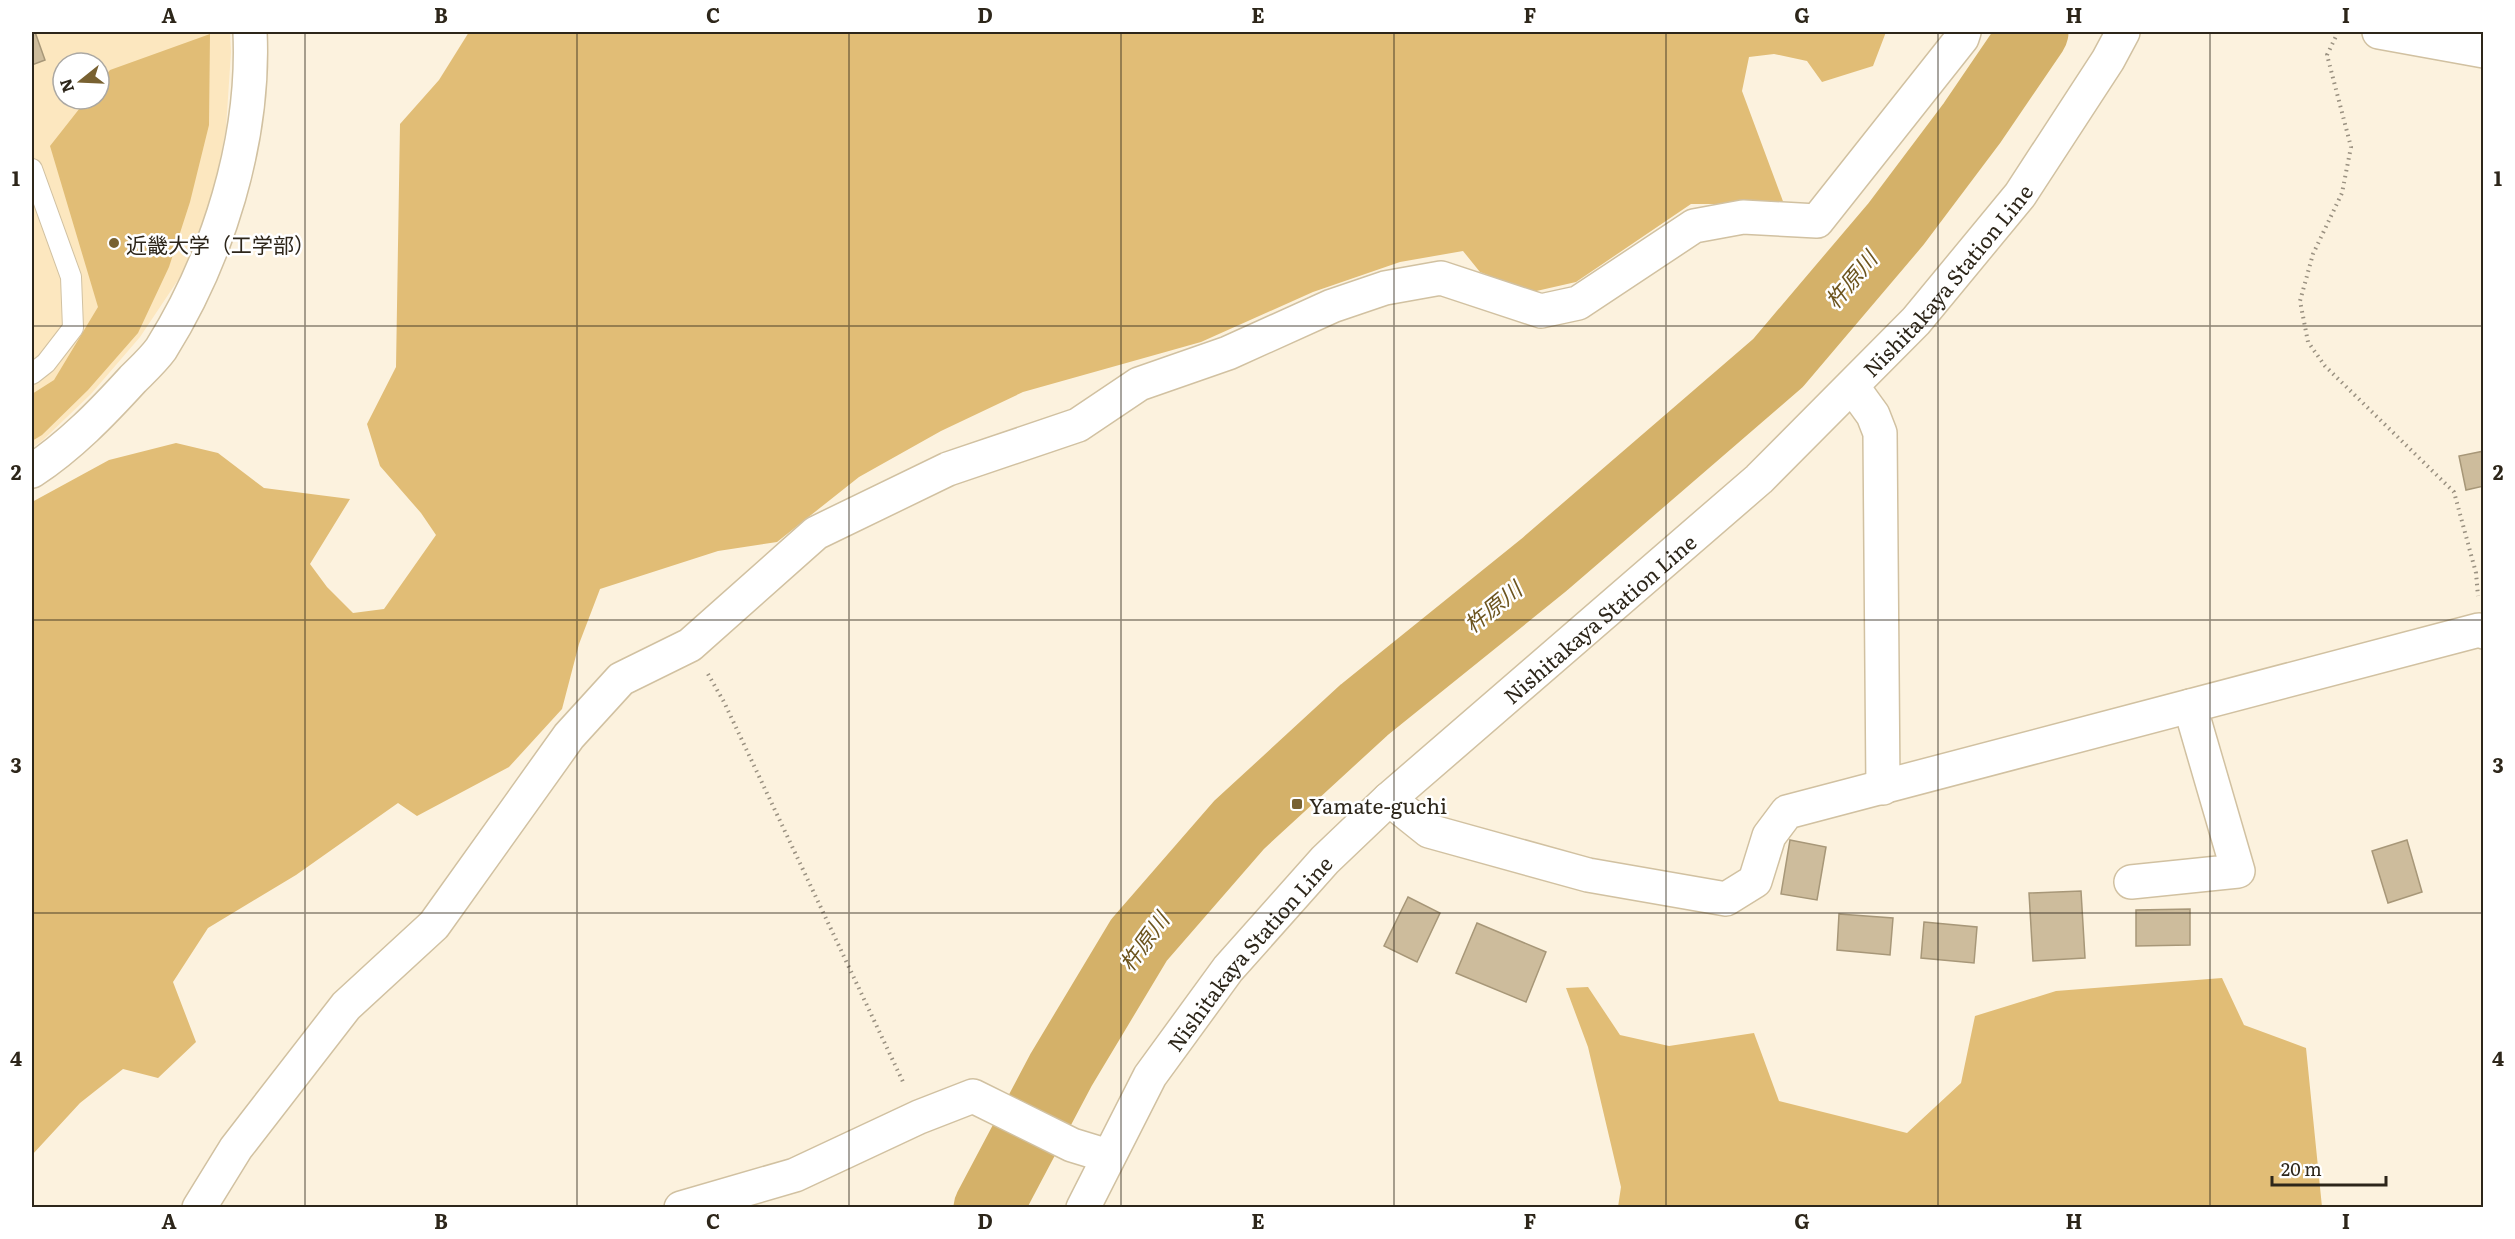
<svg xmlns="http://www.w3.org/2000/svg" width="2515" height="1239" viewBox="0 0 2515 1239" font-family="Literata,'Noto Sans JP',serif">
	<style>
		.built { fill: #fce7bf; fill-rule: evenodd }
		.forest { fill: #e1bd76 }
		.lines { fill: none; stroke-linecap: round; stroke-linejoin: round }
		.river { stroke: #d4b169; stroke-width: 69 }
		.building { fill: #cdbc9c; stroke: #a79778; stroke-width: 1.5 }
		.service-casing { stroke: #d1c1a1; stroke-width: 22 }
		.minor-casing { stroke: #d1c1a1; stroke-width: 36 }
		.secondary-casing { stroke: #d1c1a1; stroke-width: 36 }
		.path { stroke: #9a9181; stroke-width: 4; stroke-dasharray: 1.5 4.5; stroke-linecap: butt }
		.service { stroke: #fff; stroke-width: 20 }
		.minor { stroke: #fff; stroke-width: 33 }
		.secondary { stroke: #fff; stroke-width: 33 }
		.grid { fill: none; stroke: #2d261a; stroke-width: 1.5; stroke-opacity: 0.55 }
		.poi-dot { fill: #786131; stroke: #fff; stroke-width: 2 }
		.labels { text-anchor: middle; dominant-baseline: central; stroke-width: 5; stroke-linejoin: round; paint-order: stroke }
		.poi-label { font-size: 21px; fill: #2d261a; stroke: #fff; text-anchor: start }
		.street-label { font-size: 21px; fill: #2d261a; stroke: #fff }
		.water-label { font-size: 22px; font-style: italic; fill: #6c541e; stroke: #fff }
		.neatline { fill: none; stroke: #2d261a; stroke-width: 2 }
		.grid-label { font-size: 20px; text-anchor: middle; font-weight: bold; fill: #2d261a }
	</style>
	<rect width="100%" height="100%" fill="#fcf2de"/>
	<path class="built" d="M 32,32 L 230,32 L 231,52 L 226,128 L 211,208 L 180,277 L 140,337 L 91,394 L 43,440 L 32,448 ZM 63,63 L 99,63 L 99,99 L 63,99 Z"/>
	<g class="forest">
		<polygon points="469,32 1886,32 1873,66 1822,82 1807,61 1774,54 1749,57 1742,91 1784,204 1691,204 1576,282 1532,292 1480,272 1463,251 1400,262 1313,292 1201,342 1023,392 941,431 859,477 777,542 718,551 600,589 579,644 562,709 509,767 417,816 398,803 296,875 208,928 173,982 196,1042 158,1078 123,1069 80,1103 32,1155 32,502 109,460 176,443 218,453 264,488 350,499 310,564 327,587 353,613 384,609 436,535 421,513 380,466 367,424 396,367 400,124 439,80"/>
		<polygon points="210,34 209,125 190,202 169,267 138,333 88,390 42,435 32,441 32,394 54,380 98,307 50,146 87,99 99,99 99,84 110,70"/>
		<polygon points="2222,978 2244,1025 2306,1048 2322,1207 1618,1207 1621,1187 1588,1047 1566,988 1588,987 1620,1035 1669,1046 1754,1033 1779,1101 1907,1133 1961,1083 1975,1016 2056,991"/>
	</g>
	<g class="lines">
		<polyline class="river" points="988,1208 1061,1070 1139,940 1239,825 1364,710 1545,564 1778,363 1896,224 1972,123 2034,32"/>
	</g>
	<g class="building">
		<polygon points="32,32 35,32 45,60 32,65"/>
		<polygon points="2484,451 2484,486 2466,490 2459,456"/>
		<polygon points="1790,840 1826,847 1817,900 1781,894"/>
		<polygon points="2407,840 2422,892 2388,903 2372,851"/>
		<polygon points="2081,891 2085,958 2033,961 2029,893"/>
		<polygon points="1408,897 1440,913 1417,962 1384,946"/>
		<polygon points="2190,909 2190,945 2136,946 2136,910"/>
		<polygon points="1839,914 1893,918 1890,955 1837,950"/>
		<polygon points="1924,922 1977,927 1974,963 1921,958"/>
		<polygon points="1477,923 1546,952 1526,1002 1456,973"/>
	</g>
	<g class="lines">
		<defs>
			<polyline id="service" points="32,169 71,277 73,328 46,363 32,374"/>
			<g id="minor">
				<polyline points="2379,32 2484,51"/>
				<polyline points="1852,386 1873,415 1880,433 1883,788"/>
				<path d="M 32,471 C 70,446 102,413 133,379 C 142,370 153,360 161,349 C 218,258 255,140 250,32"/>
				<polyline points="1389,799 1429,831 1588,875 1726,899 1755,881 1769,836 1787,812 2479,630 2484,632"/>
				<polyline points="2131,882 2238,871 2190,706"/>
				<polyline points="199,1208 236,1148 346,1006 434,925 569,736 621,679 690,645 816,533 948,469 1078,425 1139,384 1228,353 1332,306 1385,288 1441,278 1541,311 1578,303 1694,226 1743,217 1817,221 1962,38 1964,32"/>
				<polyline points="681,1208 795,1175 919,1117 973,1096 1072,1145 1108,1156"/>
			</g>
			<g id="secondary">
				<path id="s1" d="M 1083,1208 L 1150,1076 L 1228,969 L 1325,860 L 1389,799 L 1759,479 L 1916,321 L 2020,195 L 2108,60 L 2123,32"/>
			</g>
		</defs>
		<use href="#service" class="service-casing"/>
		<use href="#minor" class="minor-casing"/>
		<use href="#secondary" class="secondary-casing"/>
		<g class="path">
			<polyline points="2338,32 2327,55 2351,147 2342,193 2313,254 2300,301 2308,342 2325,366 2454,492 2476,573 2478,596"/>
			<polyline points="708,674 724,702 904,1084"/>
		</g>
		<use href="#service" class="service"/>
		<use href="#minor" class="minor"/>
		<use href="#secondary" class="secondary"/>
	</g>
	<path class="grid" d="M 305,32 L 305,1208M 577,32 L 577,1208M 849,32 L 849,1208M 1121,32 L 1121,1208M 1394,32 L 1394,1208M 1666,32 L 1666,1208M 1938,32 L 1938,1208M 2210,32 L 2210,1208M 32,326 L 2484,326M 32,620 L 2484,620M 32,913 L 2484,913"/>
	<g class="poi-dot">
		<circle cx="114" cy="243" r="6"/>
		<rect x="1291" y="798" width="12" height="12" rx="3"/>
	</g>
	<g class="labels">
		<g class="poi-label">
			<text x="126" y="243">近畿大学（工学部）</text>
			<text x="1309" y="804">Yamate-guchi</text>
		</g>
		<g class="street-label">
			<text stroke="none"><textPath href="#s1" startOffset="1278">Nishitakaya Station Line</textPath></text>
			<text stroke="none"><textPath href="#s1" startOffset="792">Nishitakaya Station Line</textPath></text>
			<text stroke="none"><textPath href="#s1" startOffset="306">Nishitakaya Station Line</textPath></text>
		</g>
		<g class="water-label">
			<text transform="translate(1850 279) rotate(-50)">杵原川</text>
			<text transform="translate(1492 606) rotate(-39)">杵原川</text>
			<text transform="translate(1143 941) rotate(-54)">杵原川</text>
		</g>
	</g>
	<rect width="2515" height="1239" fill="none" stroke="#ffffff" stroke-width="66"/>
	<g transform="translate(81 81) rotate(252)"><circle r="28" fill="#ffffff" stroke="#aba8a3" stroke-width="1.5"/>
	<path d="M0-4.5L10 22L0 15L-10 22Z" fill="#786131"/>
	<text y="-9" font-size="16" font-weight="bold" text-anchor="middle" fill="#2d261a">N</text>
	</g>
	<path d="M2272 1176v9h114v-9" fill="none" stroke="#2d261a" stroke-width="3"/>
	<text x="2281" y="1176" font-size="18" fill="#2d261a" stroke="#ffffff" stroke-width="4.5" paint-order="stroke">20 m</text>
	<rect x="33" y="33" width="2449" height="1173" class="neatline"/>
	<g class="grid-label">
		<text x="169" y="23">A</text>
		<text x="441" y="23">B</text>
		<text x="713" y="23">C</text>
		<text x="985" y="23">D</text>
		<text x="1258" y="23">E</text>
		<text x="1530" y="23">F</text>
		<text x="1802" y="23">G</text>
		<text x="2074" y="23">H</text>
		<text x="2346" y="23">I</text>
		<text x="16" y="186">1</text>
		<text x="2498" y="186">1</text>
		<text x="16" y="480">2</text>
		<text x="2498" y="480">2</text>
		<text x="16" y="773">3</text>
		<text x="2498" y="773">3</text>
		<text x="16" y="1066">4</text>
		<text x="2498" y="1066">4</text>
		<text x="169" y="1229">A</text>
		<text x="441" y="1229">B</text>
		<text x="713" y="1229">C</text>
		<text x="985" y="1229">D</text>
		<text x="1258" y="1229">E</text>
		<text x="1530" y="1229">F</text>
		<text x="1802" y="1229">G</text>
		<text x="2074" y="1229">H</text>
		<text x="2346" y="1229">I</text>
	</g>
</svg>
